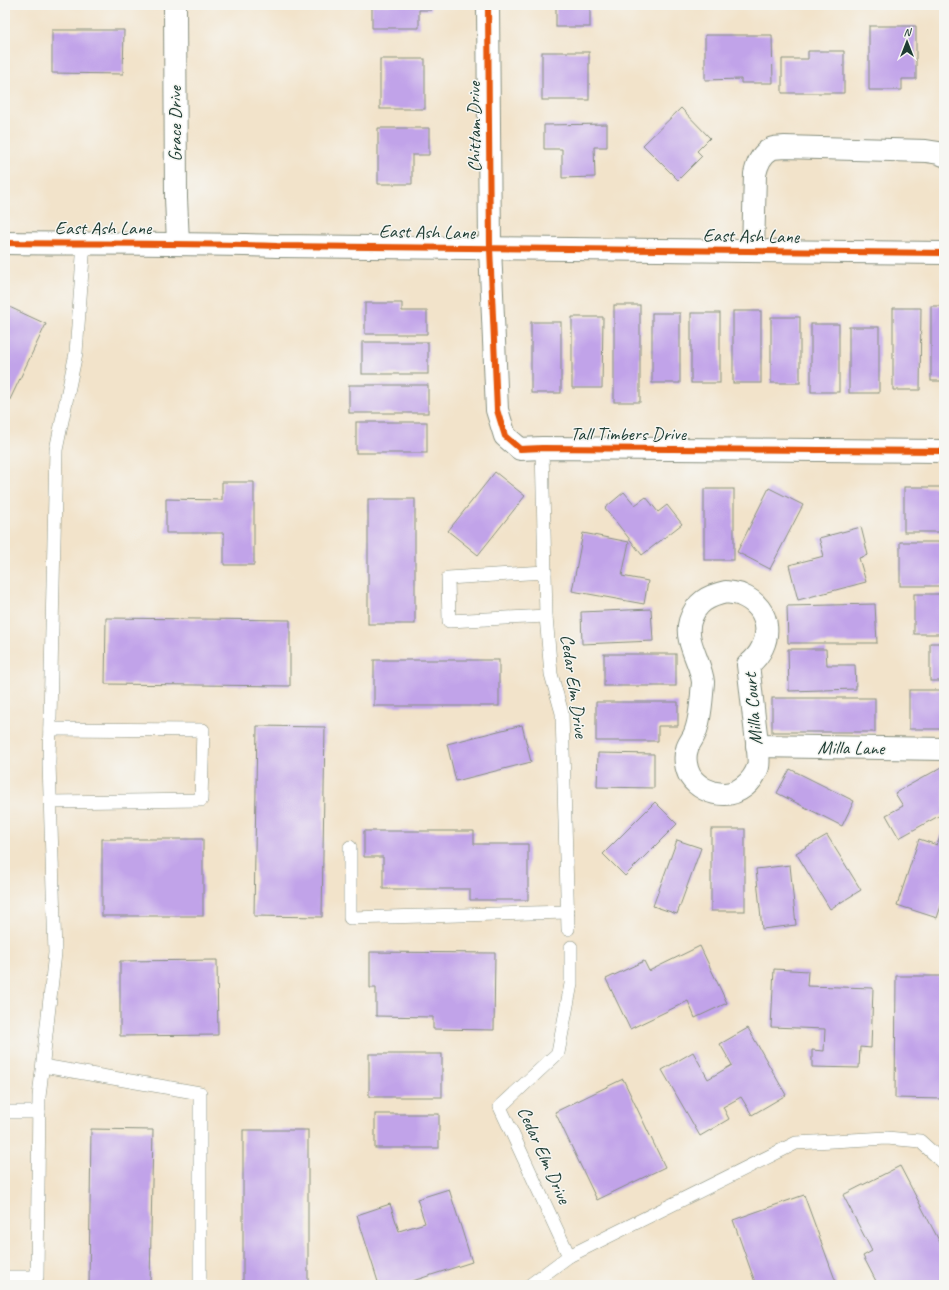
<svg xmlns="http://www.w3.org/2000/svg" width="949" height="1290" viewBox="0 0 949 1290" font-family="Caveat,sans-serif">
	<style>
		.building { fill: #c1a3e9 }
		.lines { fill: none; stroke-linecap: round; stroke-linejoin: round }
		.lane-casing { stroke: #88907f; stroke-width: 14 }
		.street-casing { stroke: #88907f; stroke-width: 24 }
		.secondary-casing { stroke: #88907f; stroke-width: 24 }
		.lane { stroke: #fff; stroke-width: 13 }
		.street { stroke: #fff; stroke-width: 22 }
		.secondary { stroke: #fff; stroke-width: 22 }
		.cycleway-casing { stroke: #f6f6f2; stroke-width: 8 }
		.cycleway { stroke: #e8590c; stroke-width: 6 }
		.labels { text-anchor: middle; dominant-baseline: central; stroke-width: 3; stroke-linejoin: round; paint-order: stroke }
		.street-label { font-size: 19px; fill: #1f3d34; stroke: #f6f6f2 }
	</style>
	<rect width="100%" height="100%" fill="#f6f6f2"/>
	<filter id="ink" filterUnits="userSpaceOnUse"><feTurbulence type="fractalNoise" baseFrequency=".025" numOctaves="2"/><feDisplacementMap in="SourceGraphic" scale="8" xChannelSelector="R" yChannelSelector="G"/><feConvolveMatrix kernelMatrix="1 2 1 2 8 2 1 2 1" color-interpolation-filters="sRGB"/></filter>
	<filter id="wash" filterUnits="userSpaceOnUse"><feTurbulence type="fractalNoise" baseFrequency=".012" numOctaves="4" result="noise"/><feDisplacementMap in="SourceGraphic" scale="16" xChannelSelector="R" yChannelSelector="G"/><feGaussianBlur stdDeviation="0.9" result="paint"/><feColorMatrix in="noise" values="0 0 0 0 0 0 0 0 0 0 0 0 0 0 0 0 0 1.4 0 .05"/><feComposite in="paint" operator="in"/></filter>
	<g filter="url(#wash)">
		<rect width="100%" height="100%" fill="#f2e3ca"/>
		<g id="blocks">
			<g class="building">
				<polygon points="372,5 431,5 431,10 419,10 419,28 372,28"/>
				<rect x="556" y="5" width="34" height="22"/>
				<polygon points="869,26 916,26 916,79 902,79 902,90 869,90"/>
				<polygon points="52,30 124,30 123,74 52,73"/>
				<polygon points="705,35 772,35 773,83 741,83 741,79 705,80"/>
				<polygon points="808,51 844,51 844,93 782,93 782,59 808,59"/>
				<rect x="542" y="52" width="47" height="48"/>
				<rect x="380" y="59" width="45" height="50"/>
				<polygon points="681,108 710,138 697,151 702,156 678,180 643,145"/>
				<polygon points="607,124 607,147 594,147 595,177 562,178 562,149 544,149 544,125"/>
				<polygon points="378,128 429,128 429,155 412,155 412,184 378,184"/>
				<polygon points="365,303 402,303 402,311 427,311 427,334 365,334"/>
				<polygon points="5,305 46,324 5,410"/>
				<rect x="614" y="305" width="26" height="97"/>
				<rect x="931" y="306" width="13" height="75"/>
				<polygon points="893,308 921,308 920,390 893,390"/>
				<rect x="733" y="311" width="28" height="72"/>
				<rect x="652" y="313" width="28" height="70"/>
				<rect x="691" y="313" width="29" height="70"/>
				<polygon points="572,317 603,317 602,388 572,388"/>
				<rect x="771" y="317" width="29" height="66"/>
				<rect x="531" y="322" width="30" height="71"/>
				<rect x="811" y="324" width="28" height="68"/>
				<rect x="849" y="327" width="30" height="66"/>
				<rect x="362" y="342" width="66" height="32"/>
				<rect x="349" y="385" width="79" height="28"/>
				<rect x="356" y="422" width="71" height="31"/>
				<polygon points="495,472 525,496 478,555 448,531"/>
				<polygon points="222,482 254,482 254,565 224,565 224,533 166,533 166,499 222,500"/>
				<rect x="904" y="487" width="40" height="45"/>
				<polygon points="769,488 803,505 770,569 737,552"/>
				<rect x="704" y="489" width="30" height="71"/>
				<polygon points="624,492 635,505 646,497 658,512 667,505 682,524 642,555 605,508"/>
				<rect x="368" y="499" width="47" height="125"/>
				<polygon points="861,527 868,555 859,558 866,582 798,600 789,565 824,556 819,538"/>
				<polygon points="583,533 629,542 622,576 648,581 644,604 572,591"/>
				<rect x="900" y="542" width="44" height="44"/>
				<rect x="914" y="594" width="30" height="40"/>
				<polygon points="875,604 877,643 788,643 787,606"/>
				<polygon points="651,609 653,641 582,644 581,612"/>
				<polygon points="106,618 290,620 290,686 105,684"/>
				<rect x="930" y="643" width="14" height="38"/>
				<polygon points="788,649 826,649 827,665 855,665 856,689 789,691"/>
				<rect x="604" y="654" width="72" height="32"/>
				<rect x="374" y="660" width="125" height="46"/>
				<rect x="909" y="690" width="35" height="39"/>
				<rect x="772" y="698" width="103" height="34"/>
				<polygon points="596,702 678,702 678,726 658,726 658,741 596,741"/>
				<polygon points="522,725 531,762 456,781 447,744"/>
				<polygon points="257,726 325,727 322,917 254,916"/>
				<polygon points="598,753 654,754 654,788 597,787"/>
				<polygon points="942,767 944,770 944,813 899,838 886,815 903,806 895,793"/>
				<polygon points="790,769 854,801 842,826 777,793"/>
				<polygon points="655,802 677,824 625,876 603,854"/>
				<rect x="711" y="829" width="34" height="82"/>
				<polygon points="364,831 474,831 474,844 528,844 528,900 470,900 470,889 383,889 383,857 364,857"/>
				<polygon points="942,831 944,832 944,897 937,918 897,905 919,839 937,845"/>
				<polygon points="827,835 861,890 830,909 796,853"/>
				<rect x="102" y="839" width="101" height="77"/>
				<polygon points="677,840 701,848 677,914 653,906"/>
				<polygon points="790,865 796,925 762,929 756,869"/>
				<polygon points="700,946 727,1003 695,1018 688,1001 630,1029 606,979 644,961 649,971"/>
				<polygon points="370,952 495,953 494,1030 433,1029 433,1017 376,1016 376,988 370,988"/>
				<polygon points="217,960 218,1035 120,1036 120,961"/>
				<polygon points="774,969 808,971 807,986 873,988 871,1048 860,1047 859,1068 812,1067 812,1050 824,1051 825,1029 771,1027"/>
				<polygon points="896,976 944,976 944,1099 895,1098"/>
				<polygon points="748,1028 786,1095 752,1115 741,1097 723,1107 729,1119 700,1136 662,1070 693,1052 708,1079 732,1065 720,1044"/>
				<rect x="369" y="1054" width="73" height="43"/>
				<polygon points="623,1079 665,1167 597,1200 555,1112"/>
				<rect x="375" y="1114" width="64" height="34"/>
				<polygon points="91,1129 153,1130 150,1285 89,1285"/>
				<rect x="243" y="1130" width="65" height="155"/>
				<polygon points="900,1166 944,1250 944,1284 942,1285 878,1285 863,1256 872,1251 843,1195"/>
				<polygon points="449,1189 472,1262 400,1285 379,1285 357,1215 390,1204 399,1231 425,1223 417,1199"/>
				<polygon points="804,1195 837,1285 756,1285 733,1220"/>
				<rect x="666" y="1283" width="63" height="2"/>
			</g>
		</g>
	</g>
	<g filter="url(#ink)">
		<use href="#blocks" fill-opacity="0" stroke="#88907f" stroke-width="1"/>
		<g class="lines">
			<defs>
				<g id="lane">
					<polyline points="542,448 546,616 551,674 562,713 568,929"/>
					<polyline points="545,572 448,578 449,621 546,616"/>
					<polyline points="50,729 203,730 201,800 50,802"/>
					<polyline points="350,847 350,918 568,912"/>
					<polyline points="43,1066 200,1093 200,1285"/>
					<polyline points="5,1112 39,1112"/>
					<polyline points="569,1256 796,1143 887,1138 920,1141 944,1163"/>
					<polyline points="5,1277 37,1277 39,1097 55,953 49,763 56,450 76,353 84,243"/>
					<polyline points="530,1285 569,1256 500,1107 558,1053 571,984 571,947"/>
				</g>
				<g id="street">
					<polyline points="175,5 176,198 178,243"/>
					<polyline points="488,5 490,248 497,410 505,436 520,449 542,448 944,451"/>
					<path d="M 753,251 L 755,174 C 757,165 761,154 771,149 C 774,147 780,148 784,147 L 926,151 L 939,153 L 944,155"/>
					<path d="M 726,592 C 731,593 737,593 741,595 C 773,608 774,645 748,665 C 751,688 753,711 756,734 C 757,743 760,760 758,767 C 753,782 739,794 724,794 C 711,794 697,787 690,776 C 686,769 684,757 687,749 C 688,744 693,739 695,733 C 699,723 701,706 702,694 C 702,690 703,686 703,682 C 701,662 684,641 690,621 C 696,602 708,596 726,592 Z"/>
					<polyline points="757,746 944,749"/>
				</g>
				<path id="secondary" d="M 5,243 C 96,244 186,243 277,246 L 944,253"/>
			</defs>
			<use href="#lane" class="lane-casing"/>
			<use href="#street" class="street-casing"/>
			<use href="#secondary" class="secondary-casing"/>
			<use href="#lane" class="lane"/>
			<use href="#street" class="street"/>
			<use href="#secondary" class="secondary"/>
			<defs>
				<g id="cycleway">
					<polyline points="488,5 490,248 497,410 505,436 520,449 542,448 944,451"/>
					<path d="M 5,243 C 96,244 186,243 277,246 L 944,253"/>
				</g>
			</defs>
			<use href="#cycleway" class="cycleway-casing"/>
			<use href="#cycleway" class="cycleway"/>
		</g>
	</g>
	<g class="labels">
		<g class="street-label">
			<text transform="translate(175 124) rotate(-90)">Grace Drive</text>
			<text transform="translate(474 127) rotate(-90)">Chittam Drive</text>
			<text x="103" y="228">East Ash Lane</text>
			<text transform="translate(427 232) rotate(1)">East Ash Lane</text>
			<text transform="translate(751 236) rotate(1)">East Ash Lane</text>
			<text x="628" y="434">Tall Timbers Drive</text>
			<text transform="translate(574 686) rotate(82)">Cedar Elm Drive</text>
			<text transform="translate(753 709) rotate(-95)">Milla Court</text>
			<text transform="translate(851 748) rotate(1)">Milla Lane</text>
			<text transform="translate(544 1155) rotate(66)">Cedar Elm Drive</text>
		</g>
	</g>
	<rect width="949" height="1290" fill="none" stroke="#f6f6f2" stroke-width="20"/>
	<g transform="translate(907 42)" stroke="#f6f6f2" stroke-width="3" paint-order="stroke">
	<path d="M0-3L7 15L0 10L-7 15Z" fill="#1f3d34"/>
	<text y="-6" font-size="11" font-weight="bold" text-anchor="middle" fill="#1f3d34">N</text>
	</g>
</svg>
